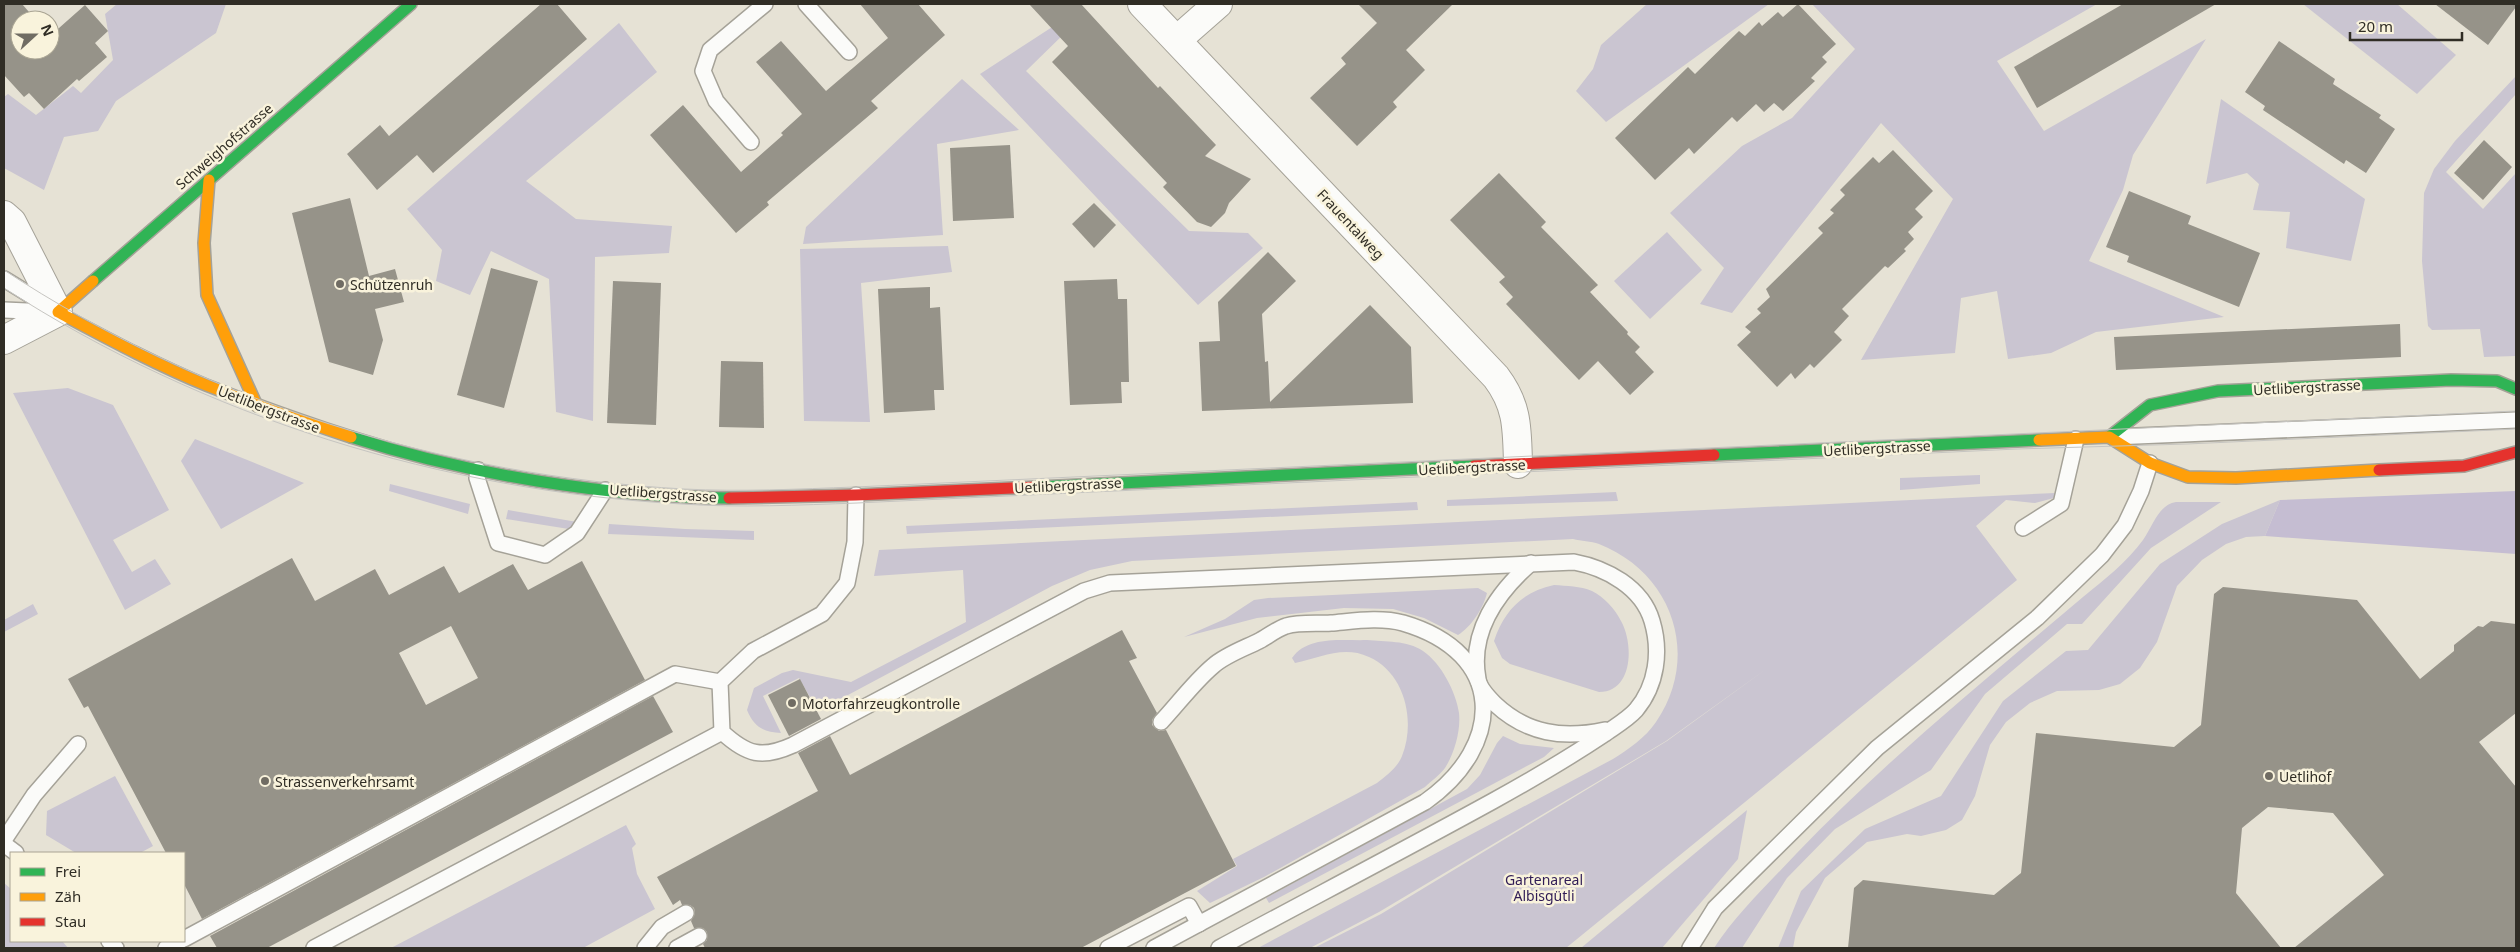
<svg xmlns="http://www.w3.org/2000/svg" width="2520" height="952" viewBox="0 0 2520 952" font-family="'Noto Sans',sans-serif">
	<style>
		.green { fill: #cac5d1 }
		.forest { fill: #c5bdd2 }
		.building { fill: #969389; fill-rule: evenodd }
		.lines { fill: none; stroke-linecap: round; stroke-linejoin: round }
		.lane-casing { stroke: #a5a298; stroke-width: 18 }
		.street-casing { stroke: #a5a298; stroke-width: 30 }
		.fast-casing { stroke: #a5a298; stroke-width: 14 }
		.slow-casing { stroke: #a5a298; stroke-width: 14 }
		.jam-casing { stroke: #a5a298; stroke-width: 14 }
		.lane { stroke: #fbfbf9; stroke-width: 15 }
		.street { stroke: #fbfbf9; stroke-width: 28 }
		.fast { stroke: #30b455; stroke-width: 11 }
		.slow { stroke: #ff9f0a; stroke-width: 11 }
		.jam { stroke: #e5322d; stroke-width: 11 }
		.tram { stroke: #c6c5c1; stroke-width: 1 }
		.poi-dot { fill: #706c63; stroke: #f9f3dc; stroke-width: 2 }
		.labels { text-anchor: middle; dominant-baseline: central; stroke-width: 5; stroke-linejoin: round; paint-order: stroke }
		.street-label { font-size: 14px; fill: #302d25; stroke: #f9f3dc }
		.poi-label { font-size: 14px; fill: #302d25; stroke: #f9f3dc; text-anchor: start }
		.park-label { font-size: 14px; fill: #301c56; stroke: #f9f3dc }
	</style>
	<rect width="100%" height="100%" fill="#e6e2d5"/>
	<g class="green">
		<polygon points="117,4 226,4 216,33 116,101 98,131 64,137 44,190 4,168 4,97 8,94 36,115 73,86 81,93 113,60 105,14"/>
		<polygon points="1647,4 1769,4 1606,122 1576,91 1593,69 1601,45"/>
		<polygon points="1812,4 2097,4 1997,61 2044,131 2206,39 2133,155 2123,190 2089,261 2224,317 2096,332 2051,353 2008,359 1997,291 1961,298 1955,353 1861,360 1953,199 1881,123 1732,313 1700,304 1724,268 1670,213 1742,146 1792,118 1855,49"/>
		<polygon points="2303,4 2397,4 2456,55 2417,94"/>
		<polygon points="1063,20 1069,29 1026,71 1189,231 1248,233 1263,248 1198,305 980,74"/>
		<polygon points="619,23 657,72 526,181 576,219 672,226 669,253 595,257 593,421 556,412 549,279 491,251 470,295 436,281 442,250 407,209"/>
		<polygon points="2516,76 2516,94 2446,172 2483,209 2516,173 2516,356 2484,357 2480,329 2432,330 2428,326 2422,261 2424,193 2434,169 2455,141"/>
		<polygon points="962,79 1019,130 937,144 943,235 803,244 806,227"/>
		<polygon points="2221,99 2365,199 2351,261 2286,248 2290,212 2253,210 2259,184 2247,173 2206,184"/>
		<polygon points="1667,232 1702,270 1650,319 1614,281"/>
		<polygon points="948,246 952,272 861,283 870,422 804,421 800,249"/>
		<polygon points="68,388 113,405 169,510 113,540 132,572 155,559 171,584 125,610 13,393"/>
		<polygon points="195,439 304,483 221,529 181,461"/>
		<polygon points="1980,475 1980,484 1900,490 1900,478"/>
		<polygon points="390,484 470,504 468,514 389,491"/>
		<polygon points="1616,492 1618,501 1447,506 1447,500"/>
		<path d="M 2055,493 L 2054,498 L 2035,503 L 2006,500 L 1976,526 L 2017,580 L 1566,948 L 1314,948 L 1381,914 L 1667,741 L 1769,667 L 1666,741 L 1379,912 L 1310,948 L 1258,948 L 1613,759 C 1629,749 1645,738 1656,722 C 1701,656 1673,573 1599,544 C 1591,541 1581,541 1573,539 L 1132,561 L 1090,570 L 1052,586 L 818,711 L 799,678 L 763,696 L 781,733 C 763,732 754,727 747,710 L 754,688 L 782,673 L 793,670 L 851,682 L 966,622 L 963,570 L 874,576 L 879,550 Z"/>
		<polygon points="2280,500 2265,536 2246,537 2226,544 2202,560 2177,586 2157,642 2140,668 2120,684 2099,690 2057,691 2030,703 2006,722 1990,745 1975,796 1962,820 1946,830 1921,836 1907,834 1867,842 1825,878 1796,932 1793,948 1778,948 1801,891 1865,829 1941,796 2003,701 2066,651 2088,650 2160,564 2222,524"/>
		<polygon points="1417,502 1418,510 907,534 906,526"/>
		<path d="M 2176,502 L 2221,502 L 2151,548 L 2082,624 L 2067,624 L 1985,694 L 1931,770 L 1835,829 L 1787,878 L 1742,948 L 1714,948 C 1737,913 1767,885 1796,854 C 1885,761 1985,680 2083,597 C 2104,580 2127,562 2143,540 C 2153,526 2158,505 2176,502 Z"/>
		<polygon points="508,510 577,522 575,530 506,519"/>
		<polygon points="609,524 685,529 754,531 754,540 608,534"/>
		<path d="M 1554,585 C 1567,586 1580,586 1592,591 C 1604,597 1615,609 1621,621 C 1634,644 1633,692 1599,692 L 1510,664 L 1502,658 L 1494,641 C 1504,611 1522,592 1554,585 Z"/>
		<path d="M 1478,588 L 1487,593 C 1483,609 1471,627 1458,635 L 1424,618 L 1393,609 L 1344,608 L 1257,618 L 1184,637 L 1225,619 L 1254,600 L 1268,598 Z"/>
		<polygon points="33,604 38,614 4,632 4,620"/>
		<path d="M 1367,640 C 1385,642 1407,640 1423,651 C 1441,663 1456,692 1459,713 C 1461,731 1454,754 1445,768 C 1440,775 1431,781 1425,787 L 1264,877 L 1210,903 L 1197,891 L 1237,866 L 1233,859 L 1377,783 C 1386,776 1398,767 1402,756 C 1416,721 1405,673 1369,657 C 1343,645 1320,658 1295,663 L 1292,658 C 1308,635 1343,641 1367,640 Z"/>
		<polygon points="1503,736 1520,744 1554,748 1544,757 1269,903 1266,898 1467,789 1480,775 1497,743"/>
		<polygon points="115,776 153,846 140,853 76,853 46,835 47,811"/>
		<polygon points="1747,810 1738,859 1662,948 1581,948"/>
		<polygon points="626,825 636,844 632,848 637,874 655,909 583,948 391,948"/>
		<polygon points="4,883 11,889 11,941 62,941 68,948 4,948"/>
	</g>
	<polygon class="forest" points="2516,491 2516,554 2265,536 2280,500"/>
	<g class="building">
		<polygon points="4,4 22,4 36,20 20,20 20,50 50,50 50,36 85,5 108,31 95,43 107,57 79,81 77,79 44,109 29,93 24,97 4,75"/>
		<polygon points="541,4 557,4 587,39 433,173 417,155 377,190 347,154 380,125 389,136"/>
		<polygon points="860,4 918,4 945,35 871,101 878,108 767,202 769,205 736,233 650,135 683,105 741,172 783,135 781,133 802,114 756,62 781,41 826,91 888,38"/>
		<polygon points="1029,4 1081,4 1158,88 1160,86 1216,145 1205,156 1251,179 1229,203 1225,213 1211,227 1197,222 1163,187 1167,183 1052,62 1068,46"/>
		<polygon points="1358,4 1453,4 1406,50 1425,70 1393,102 1397,107 1357,146 1310,98 1346,64 1341,58 1377,23"/>
		<polygon points="1798,4 1836,44 1822,57 1827,62 1811,78 1815,81 1783,111 1774,103 1764,112 1756,104 1737,122 1732,117 1694,154 1689,148 1655,180 1615,138 1688,67 1695,74 1739,31 1745,36 1759,22 1762,26 1778,12 1783,17"/>
		<polygon points="2123,4 2216,4 2037,108 2014,67"/>
		<polygon points="2435,4 2516,4 2516,7 2488,45"/>
		<polygon points="2279,41 2335,79 2333,84 2381,115 2379,118 2395,129 2366,173 2346,160 2344,164 2263,110 2265,106 2245,92"/>
		<polygon points="2484,140 2512,167 2483,200 2454,173"/>
		<polygon points="1010,145 1014,218 953,221 950,148"/>
		<polygon points="1893,150 1933,191 1915,209 1923,217 1908,232 1914,239 1904,249 1906,251 1888,268 1885,266 1842,309 1849,316 1834,332 1842,340 1814,368 1810,364 1795,379 1791,373 1777,387 1737,345 1751,332 1745,327 1761,313 1757,309 1770,297 1766,289 1823,233 1818,228 1834,213 1830,210 1845,195 1840,190 1873,157 1879,163"/>
		<polygon points="1499,173 1546,222 1541,227 1598,285 1590,292 1628,332 1627,334 1640,347 1635,352 1654,372 1630,395 1598,361 1579,380 1506,304 1513,297 1499,282 1505,277 1450,220"/>
		<polygon points="2129,191 2191,216 2188,224 2260,253 2239,307 2127,262 2129,256 2106,247"/>
		<polygon points="350,198 369,276 395,269 404,302 375,309 383,340 373,375 329,362 292,213"/>
		<polygon points="1094,203 1116,225 1094,248 1072,224"/>
		<polygon points="1268,252 1296,281 1262,314 1265,362 1268,361 1270,402 1370,305 1411,347 1413,403 1202,411 1199,342 1220,341 1218,302"/>
		<polygon points="491,268 538,281 504,408 457,395"/>
		<polygon points="1117,279 1118,299 1127,299 1129,382 1121,382 1122,403 1070,405 1064,281"/>
		<polygon points="613,281 661,283 656,425 607,423"/>
		<polygon points="930,287 930,308 940,307 944,390 934,390 935,410 884,413 878,289"/>
		<polygon points="2400,324 2401,357 2116,370 2114,337"/>
		<polygon points="721,361 763,362 764,428 719,427"/>
		<path d="M 292,558 L 315,601 L 375,569 L 389,595 L 444,566 L 459,593 L 513,564 L 528,590 L 582,561 L 645,680 L 202,919 L 184,884 L 184,853 L 166,853 L 88,706 L 84,708 L 68,679 ZM 451,626 L 478,678 L 426,705 L 399,653 Z"/>
		<polygon points="2223,587 2357,600 2420,679 2454,651 2454,645 2478,626 2483,627 2491,621 2516,624 2516,713 2479,742 2516,787 2516,948 2294,948 2384,875 2333,813 2268,807 2242,828 2236,893 2281,948 1848,948 1854,888 1863,880 1994,895 2021,873 2036,733 2174,747 2201,725 2214,594"/>
		<polygon points="1122,630 1137,658 1129,661 1157,713 1152,720 1152,725 1159,731 1166,730 1236,866 1081,948 705,948 703,944 707,940 707,932 703,928 694,928 691,921 695,913 694,908 690,905 682,905 680,900 673,905 657,877 818,791 798,753 830,736 850,775"/>
		<polygon points="800,679 821,719 789,736 768,695"/>
		<polygon points="653,696 673,732 267,948 217,948 210,936"/>
	</g>
	<g class="lines">
		<defs>
			<g id="lane">
				<polyline points="806,4 849,52"/>
				<polyline points="751,142 716,101 703,71 710,50 765,4"/>
				<polyline points="4,279 53,309"/>
				<polyline points="4,310 50,312"/>
				<polyline points="2113,437 2516,420"/>
				<polyline points="478,470 477,478 498,543 545,555 577,533 605,490"/>
				<path d="M 856,495 L 855,542 L 847,583 L 822,614 L 753,651 L 720,682 L 722,732 C 747,755 762,759 793,745 L 1084,591 L 1110,583 L 1574,562 C 1606,568 1642,587 1652,621 C 1661,651 1657,685 1636,710 C 1627,720 1614,727 1603,735 C 1567,759 1531,780 1493,801 C 1402,851 1310,899 1219,948"/>
				<polyline points="2023,528 2061,504 2076,439"/>
				<path d="M 1531,563 C 1498,592 1469,632 1478,679 C 1479,687 1489,698 1495,704 C 1527,734 1563,739 1605,730"/>
				<polyline points="4,840 34,795 78,744"/>
				<polyline points="4,844 16,853"/>
				<polyline points="184,939 675,674 720,682"/>
				<polyline points="109,941 116,948"/>
				<polyline points="166,948 180,941"/>
				<polyline points="314,948 722,732"/>
				<polyline points="645,948 662,927 686,913"/>
				<polyline points="677,948 699,936"/>
				<polyline points="1108,948 1189,906 1199,924"/>
				<path d="M 1154,948 L 1425,802 C 1506,745 1506,653 1403,623 C 1380,617 1355,621 1331,623 C 1317,624 1299,622 1286,626 C 1277,629 1268,636 1259,641 C 1245,648 1225,655 1213,666 C 1194,682 1178,704 1161,722"/>
				<polyline points="1690,948 1715,908 1877,748 2037,618 2102,555 2125,525 2141,491 2150,463"/>
			</g>
			<g id="street">
				<path d="M 1142,4 L 1496,377 C 1518,406 1517,429 1518,464"/>
				<polyline points="1177,40 1218,4"/>
				<polyline points="4,215 12,222 58,312 4,340"/>
			</g>
			<g id="fast">
				<polyline points="93,281 411,4"/>
				<path d="M 351,437 C 466,474 607,497 729,498"/>
				<polyline points="2109,437 2150,405 2218,391 2451,380 2497,381 2516,389"/>
				<polyline points="1714,455 2039,440"/>
				<polyline points="1037,487 1474,466"/>
			</g>
			<g id="slow">
				<polyline points="209,180 204,243 207,295 257,406"/>
				<path d="M 93,281 L 58,312 C 107,338 155,364 206,385 C 254,404 302,421 351,437"/>
				<polyline points="2039,440 2109,437 2150,463 2188,477 2236,478 2379,470"/>
			</g>
			<g id="jam">
				<polyline points="1474,466 1714,455"/>
				<polyline points="2379,470 2464,466 2516,452"/>
				<polyline points="729,498 856,495 1037,487"/>
			</g>
		</defs>
		<use href="#lane" class="lane-casing"/>
		<use href="#street" class="street-casing"/>
		<use href="#fast" class="fast-casing"/>
		<use href="#slow" class="slow-casing"/>
		<use href="#jam" class="jam-casing"/>
		<use href="#lane" class="lane"/>
		<use href="#street" class="street"/>
		<use href="#fast" class="fast"/>
		<use href="#slow" class="slow"/>
		<use href="#jam" class="jam"/>
		<g class="tram">
			<path d="M 4,270 C 204,402 446,476 684,489 C 741,492 798,489 855,487 L 2516,411"/>
			<path d="M 4,288 C 205,418 443,491 682,504 C 740,508 799,505 857,503 L 2017,449 L 2187,444 L 2516,429"/>
		</g>
	</g>
	<g class="poi-dot">
		<circle cx="340" cy="284" r="5"/>
		<circle cx="792" cy="703" r="5"/>
		<circle cx="2269" cy="776" r="5"/>
		<circle cx="265" cy="781" r="5"/>
	</g>
	<g class="labels">
		<g class="street-label">
			<text transform="translate(224 146) rotate(-41)">Schweighofstrasse</text>
			<text transform="translate(1351 224) rotate(47)">Frauentalweg</text>
			<text transform="translate(2307 387) rotate(-3)">Uetlibergstrasse</text>
			<text transform="translate(269 409) rotate(21)">Uetlibergstrasse</text>
			<text transform="translate(1877 448) rotate(-3)">Uetlibergstrasse</text>
			<text transform="translate(1472 467) rotate(-3)">Uetlibergstrasse</text>
			<text transform="translate(1068 485) rotate(-3)">Uetlibergstrasse</text>
			<text transform="translate(663 493) rotate(4)">Uetlibergstrasse</text>
		</g>
		<g class="poi-label">
			<text x="350" y="284">Schützenruh</text>
			<text x="802" y="703">Motorfahrzeugkontrolle</text>
			<text x="2279" y="776">Uetlihof</text>
			<text x="275" y="781">Strassenverkehrsamt</text>
		</g>
		<g class="park-label">
			<text x="1544" y="879">Gartenareal<tspan x="1544" dy="16">Albisgütli</tspan></text>
		</g>
	</g>
	<rect width="2520" height="952" fill="none" stroke="#302d25" stroke-width="10"/>
	<rect x="10" y="852" width="175" height="90" fill="#f9f3dc" stroke="#a9a493"/>
	<rect x="20" y="868" width="25" height="8" fill="#30b455" stroke="#a9a493"/>
	<text x="55" y="877" font-size="15" fill="#302d25">Frei</text>
	<rect x="20" y="893" width="25" height="8" fill="#ff9f0a" stroke="#a9a493"/>
	<text x="55" y="902" font-size="15" fill="#302d25">Zäh</text>
	<rect x="20" y="918" width="25" height="8" fill="#e5322d" stroke="#a9a493"/>
	<text x="55" y="927" font-size="15" fill="#302d25">Stau</text>
	<g transform="translate(35 35) rotate(69)"><circle r="24" fill="#f9f3dc" stroke="#a9a493"/>
	<path d="M0-4L9 19L0 12L-9 19Z" fill="#706c63"/>
	<text y="-8" font-size="14" font-weight="bold" text-anchor="middle" fill="#302d25">N</text>
	</g>
	<path d="M2350 32v8h112v-8" fill="none" stroke="#302d25" stroke-width="2.5"/>
	<text x="2358" y="32" font-size="15" fill="#302d25" stroke="#f9f3dc" stroke-width="4" paint-order="stroke">20 m</text>
</svg>
